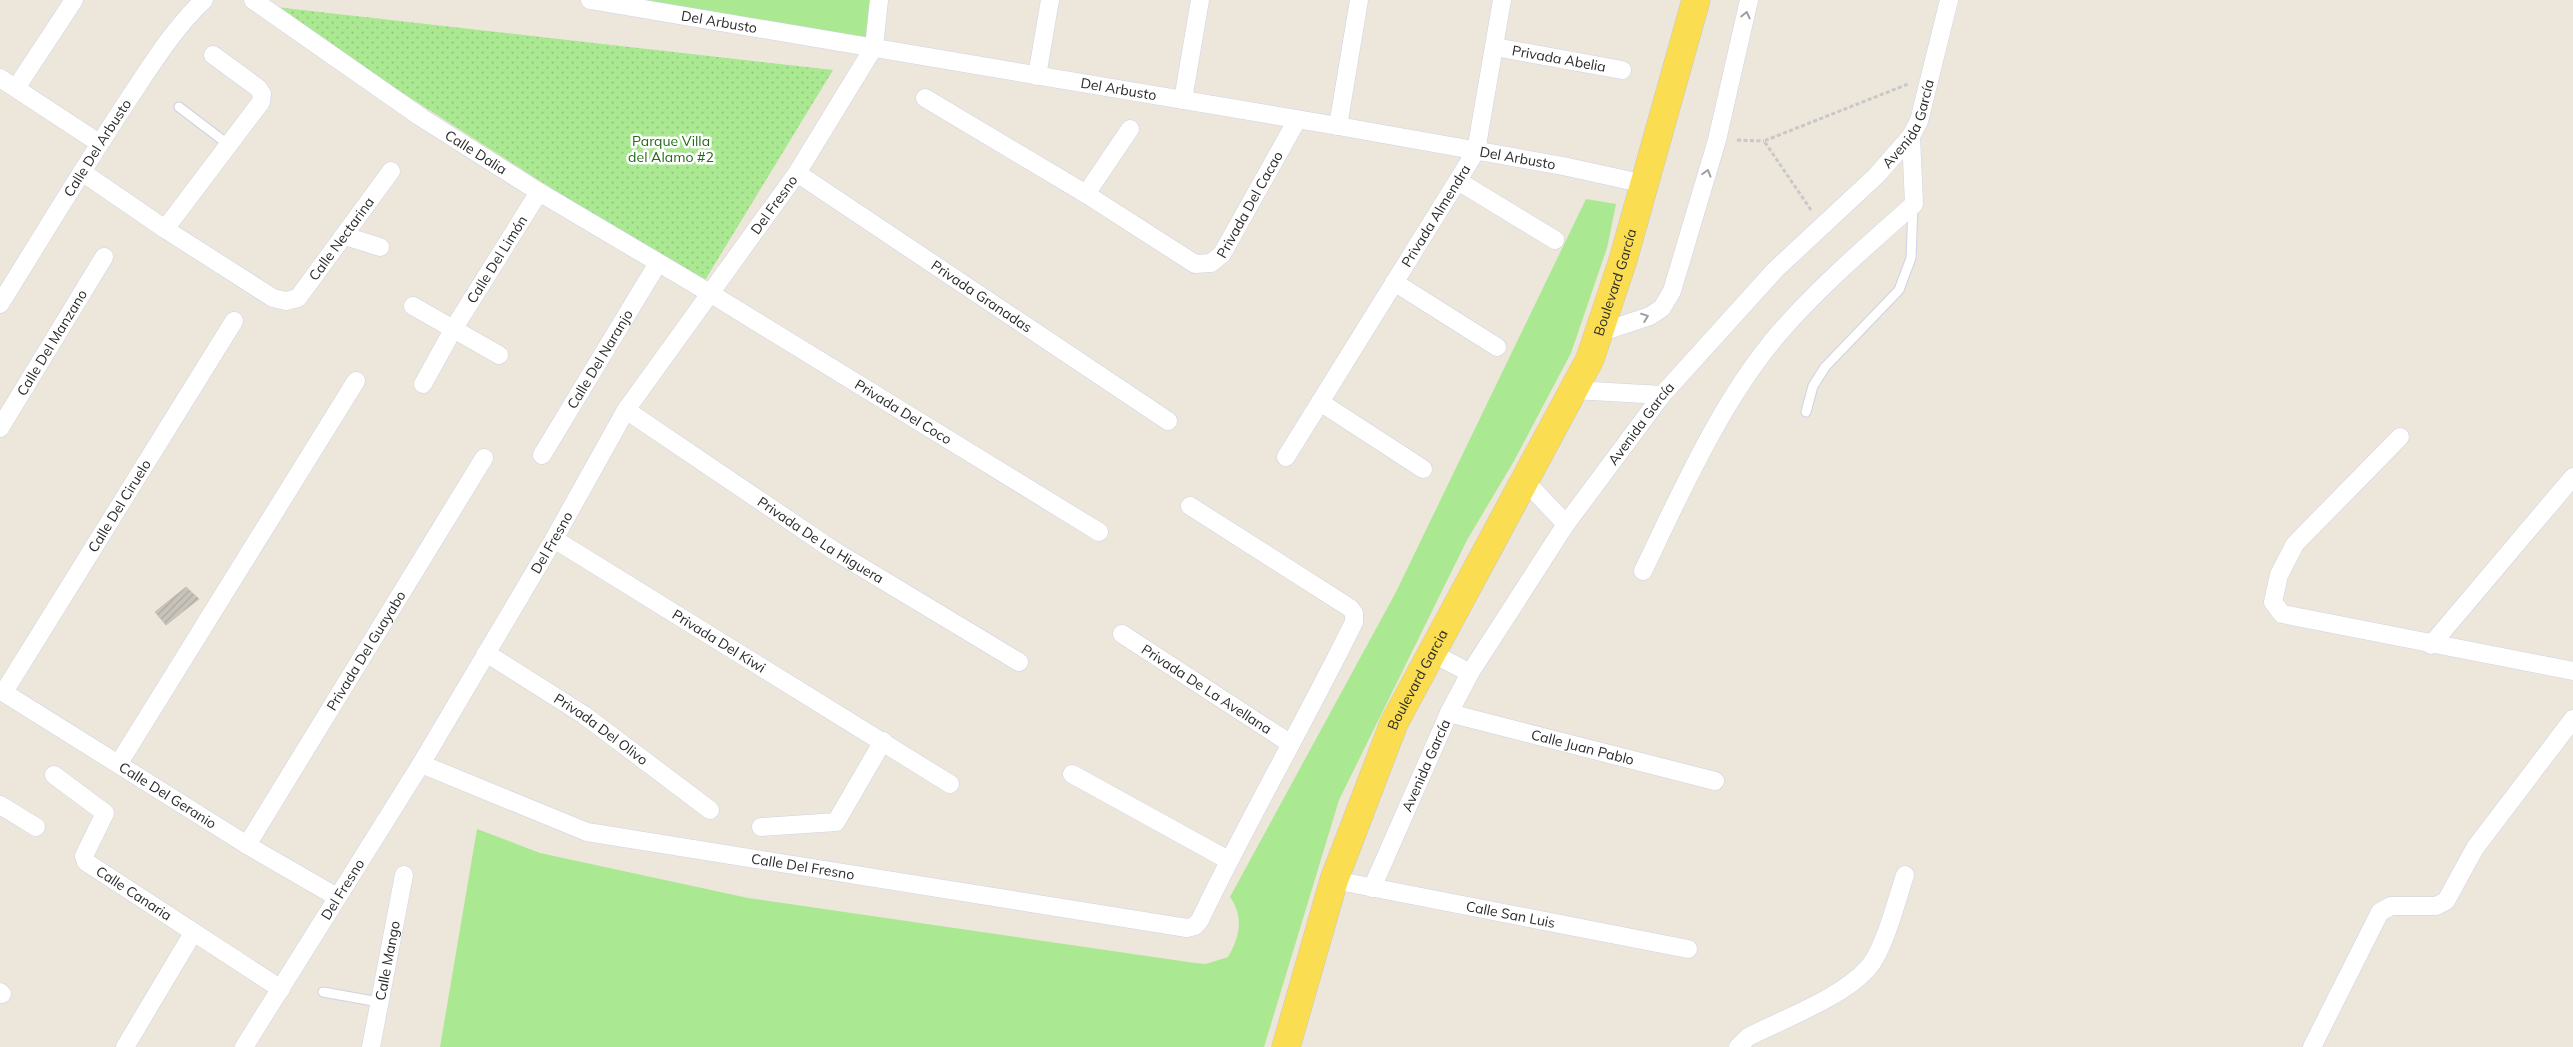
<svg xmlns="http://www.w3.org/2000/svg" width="2573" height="1047" viewBox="0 0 2573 1047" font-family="Mulish,sans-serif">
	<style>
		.grass { fill: #aae892 }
		.park { fill: url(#park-dots) }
		.building { fill: url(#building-hatch); stroke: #c8c2b4 }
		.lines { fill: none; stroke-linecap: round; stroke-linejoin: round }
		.lane-casing { stroke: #cfd2e4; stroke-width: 11 }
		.street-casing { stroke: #cfd2e4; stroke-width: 19 }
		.primary-casing { stroke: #c8c8c8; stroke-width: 29 }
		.path { stroke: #c8c8c8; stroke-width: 3; stroke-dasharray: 4 2.5; stroke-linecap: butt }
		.lane { stroke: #fff; stroke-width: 9 }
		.street { stroke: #fff; stroke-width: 18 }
		.primary { stroke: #fbdd51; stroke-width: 28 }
		.oneway { stroke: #9f9f9f }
		.labels { text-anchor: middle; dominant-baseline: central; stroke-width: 5; stroke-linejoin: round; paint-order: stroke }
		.street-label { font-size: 14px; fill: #2a2a2a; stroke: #fff }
		.park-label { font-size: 14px; fill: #216c14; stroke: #fff }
	</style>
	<defs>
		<pattern id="park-dots" width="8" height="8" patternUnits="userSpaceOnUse" patternTransform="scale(1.25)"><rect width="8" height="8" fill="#aae892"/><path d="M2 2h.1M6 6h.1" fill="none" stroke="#92c77e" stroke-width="1.8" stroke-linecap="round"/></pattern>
		<pattern id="building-hatch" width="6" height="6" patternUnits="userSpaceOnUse" patternTransform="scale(1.25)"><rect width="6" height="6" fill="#c8c3ba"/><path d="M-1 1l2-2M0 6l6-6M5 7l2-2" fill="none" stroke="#aca8a0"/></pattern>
	</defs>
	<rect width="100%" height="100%" fill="#ede6da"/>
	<g class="grass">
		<polygon points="609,0 876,0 874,47"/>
		<path d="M 1586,199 L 1616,204 L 1607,248 L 1571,353 L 1514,461 L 1467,540 L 1339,800 L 1264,1047 L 440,1047 L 477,829 L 540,853 L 748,898 L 1195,963 L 1206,964 L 1228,957 C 1240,937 1244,916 1230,897 L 1396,592 Z"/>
	</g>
	<polygon class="park" points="267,6 833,70 702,285"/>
	<polygon class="building" points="186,587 199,599 166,625 155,612"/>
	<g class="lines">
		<defs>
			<g id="lane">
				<polyline points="179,107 229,145"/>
				<polyline points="1806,412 1813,386 1825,367 1899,290 1911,258 1913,206"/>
				<polyline points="323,992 379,1002"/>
			</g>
			<g id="street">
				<path id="s1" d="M 253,0 L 422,118 L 539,192 L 708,292 L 1099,532"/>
				<path id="s2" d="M 590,0 L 1338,126 L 1563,166 L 1645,184"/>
				<path id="s3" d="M 1495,47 L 1622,70"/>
				<polyline points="1037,76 1050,0"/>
				<polyline points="0,78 99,143"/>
				<polyline points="16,88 74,0"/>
				<path id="s4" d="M 925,98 L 1086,194 L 1195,264 L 1211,263 L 1222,254 L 1297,120"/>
				<polyline points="1183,100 1200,0"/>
				<polyline points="1338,126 1359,0"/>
				<path id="s5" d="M 82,172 L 165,229 L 273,298 L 286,301 L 298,298 L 391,171"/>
				<path id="s6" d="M 797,173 L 1168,421"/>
				<polyline points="1458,181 1555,240"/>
				<polyline points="1086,194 1130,129"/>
				<polyline points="165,229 261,102 262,94 258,88 213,55"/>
				<polyline points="345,236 380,247"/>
				<polyline points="1394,282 1497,347"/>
				<path id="s7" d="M 0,304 C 43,235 85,165 130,97 C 152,64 175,27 204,0"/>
				<polyline points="413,306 499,355"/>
				<polyline points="1599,333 1650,316 1662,308 1672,291 1717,140 1749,0"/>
				<path id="s8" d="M 423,384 L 454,328 L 539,192"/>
				<polyline points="1574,390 1662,395"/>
				<polyline points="1320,402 1423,469"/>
				<path id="s9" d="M 626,410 L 833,550 L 1019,662"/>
				<path id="s10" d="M 0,428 L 104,257"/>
				<polyline points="2400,437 2295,544 2279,575 2273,602 2282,614 2573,671"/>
				<path id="s11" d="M 542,455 L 658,263"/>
				<path id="s12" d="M 1286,457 L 1476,151 L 1502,0"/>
				<polyline points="1525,481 1566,524"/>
				<path id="s13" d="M 554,539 L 950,784"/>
				<path d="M 1643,571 C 1681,492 1722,399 1780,332 C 1820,286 1868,245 1914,204 L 1911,136"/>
				<path id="s14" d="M 1122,634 L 1291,744"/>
				<polyline points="2431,645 2573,477"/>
				<path id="s15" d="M 486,653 L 584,715 L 710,810"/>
				<polyline points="1432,653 1470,673"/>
				<path id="s16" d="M 0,690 L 247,845 L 337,897"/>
				<path id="s17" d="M 4,692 L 234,321"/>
				<path id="s18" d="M 1449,713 L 1715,781"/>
				<polyline points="119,763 356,381"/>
				<path id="s19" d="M 421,764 L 587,832 L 1187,928 L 1195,926 L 1200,920 C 1248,819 1305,722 1354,622 L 1354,613 L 1350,608 L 1190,506"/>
				<polyline points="1072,774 1228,860"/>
				<path id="s20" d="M 54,775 L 105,813 L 84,856 L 86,862 L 281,989"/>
				<polyline points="0,805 36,827"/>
				<polyline points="761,827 836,822 883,741"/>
				<path id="s21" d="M 247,845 L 484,458"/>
				<path id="s22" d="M 1334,880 L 1688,949"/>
				<path id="s23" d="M 1372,888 L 1449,713 L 1470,673 L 1566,524 L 1662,395 L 1775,270 L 1877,175 L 1911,136 L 1919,121 L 1949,0"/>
				<polyline points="0,992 2,994"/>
				<polyline points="125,1047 193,933"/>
				<path id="s24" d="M 244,1047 L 421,764 L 554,539 L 626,410 L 797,173 L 874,47 L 879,0"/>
				<path id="s25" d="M 371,1047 L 404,875"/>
				<path d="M 1738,1047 L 1748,1037 C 1783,1019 1843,997 1868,968 C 1884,951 1897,899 1905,875"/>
				<polyline points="2312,1047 2380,912 2391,906 2436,906 2446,901 2475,848 2573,719"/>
			</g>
			<g id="primary">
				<path id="s26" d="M 1286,1047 L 1334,880 L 1394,723 L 1590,359 L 1623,260 L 1696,0"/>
			</g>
		</defs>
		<use href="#lane" class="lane-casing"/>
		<use href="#street" class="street-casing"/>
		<use href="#primary" class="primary-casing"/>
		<g class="path">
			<polyline points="1737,140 1764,141"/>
			<polyline points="1811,210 1764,141 1908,84"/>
		</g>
		<use href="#lane" class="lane"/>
		<use href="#street" class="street"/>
		<use href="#primary" class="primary"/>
	</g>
	<defs><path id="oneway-chevron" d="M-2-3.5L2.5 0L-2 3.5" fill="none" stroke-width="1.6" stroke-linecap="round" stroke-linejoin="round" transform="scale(1.25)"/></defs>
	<g class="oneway">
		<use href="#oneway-chevron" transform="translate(1746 15) rotate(-77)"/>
		<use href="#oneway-chevron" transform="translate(1707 173) rotate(-74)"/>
		<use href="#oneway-chevron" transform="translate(1645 317) rotate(-21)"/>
	</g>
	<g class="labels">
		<g class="street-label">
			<text stroke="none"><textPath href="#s2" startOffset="131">Del Arbusto</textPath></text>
			<text stroke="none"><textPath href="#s3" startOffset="65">Privada Abelia</textPath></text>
			<text stroke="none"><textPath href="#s2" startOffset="536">Del Arbusto</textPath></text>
			<text stroke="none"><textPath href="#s23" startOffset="944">Avenida García</textPath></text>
			<text stroke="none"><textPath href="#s7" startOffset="184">Calle Del Arbusto</textPath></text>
			<text stroke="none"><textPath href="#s1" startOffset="270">Calle Dalia</textPath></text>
			<text stroke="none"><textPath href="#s2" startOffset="941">Del Arbusto</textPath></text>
			<text stroke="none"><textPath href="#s4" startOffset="404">Privada Del Cacao</textPath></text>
			<text stroke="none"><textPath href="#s24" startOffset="996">Del Fresno</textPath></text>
			<text stroke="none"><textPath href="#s12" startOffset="284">Privada Almendra</textPath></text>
			<text stroke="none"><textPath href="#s5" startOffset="328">Calle Nectarina</textPath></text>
			<text stroke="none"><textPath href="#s8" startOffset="145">Calle Del Limón</textPath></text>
			<text stroke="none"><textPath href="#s26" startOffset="836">Boulevard García</textPath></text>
			<text stroke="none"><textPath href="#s6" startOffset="222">Privada Granadas</textPath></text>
			<text stroke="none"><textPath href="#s10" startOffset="100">Calle Del Manzano</textPath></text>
			<text stroke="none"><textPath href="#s11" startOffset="112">Calle Del Naranjo</textPath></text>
			<text stroke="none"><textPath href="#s1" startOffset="770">Privada Del Coco</textPath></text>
			<text stroke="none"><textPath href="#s23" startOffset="539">Avenida García</textPath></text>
			<text stroke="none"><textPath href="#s17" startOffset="219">Calle Del Ciruelo</textPath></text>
			<text stroke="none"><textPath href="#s9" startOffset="234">Privada De La Higuera</textPath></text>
			<text stroke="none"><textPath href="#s24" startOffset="591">Del Fresno</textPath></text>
			<text stroke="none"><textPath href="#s13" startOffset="194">Privada Del Kiwi</textPath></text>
			<text stroke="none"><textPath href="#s21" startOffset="228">Privada Del Guayabo</textPath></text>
			<text stroke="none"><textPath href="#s26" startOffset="391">Boulevard Garcia</textPath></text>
			<text stroke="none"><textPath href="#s14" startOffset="101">Privada De La Avellana</textPath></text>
			<text stroke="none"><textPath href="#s15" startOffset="138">Privada Del Olivo</textPath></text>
			<text stroke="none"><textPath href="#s18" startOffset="138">Calle Juan Pablo</textPath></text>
			<text stroke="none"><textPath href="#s23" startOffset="134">Avenida García</textPath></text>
			<text stroke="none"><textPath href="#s16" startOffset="198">Calle Del Geranio</textPath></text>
			<text stroke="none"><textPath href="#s19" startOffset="398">Calle Del Fresno</textPath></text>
			<text stroke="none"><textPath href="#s24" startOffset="186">Del Fresno</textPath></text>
			<text stroke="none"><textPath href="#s20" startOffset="175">Calle Canaria</textPath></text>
			<text stroke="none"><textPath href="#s22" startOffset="180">Calle San Luis</textPath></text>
			<text stroke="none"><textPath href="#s25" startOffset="88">Calle Mango</textPath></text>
		</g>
		<g class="park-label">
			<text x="671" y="141">Parque Villa<tspan x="671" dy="16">del Alamo #2</tspan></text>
		</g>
	</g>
</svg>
